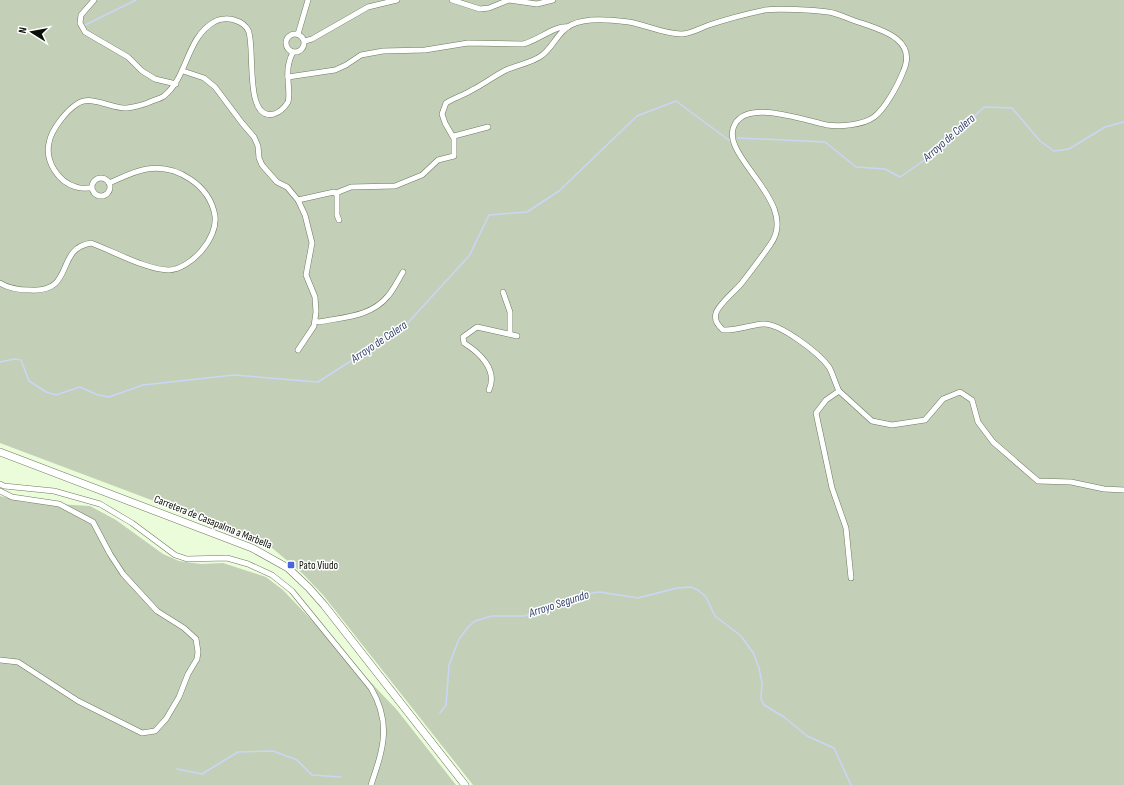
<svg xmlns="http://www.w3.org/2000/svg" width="1124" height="785" viewBox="0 0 1124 785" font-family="'Sofia Sans Condensed',sans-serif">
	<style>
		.green { fill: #c3d0b7 }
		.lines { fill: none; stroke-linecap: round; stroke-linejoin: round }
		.stream { stroke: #cad6f7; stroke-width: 1.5 }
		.minor-casing { stroke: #6c7b5e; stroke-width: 6 }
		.secondary-casing { stroke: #6c7b5e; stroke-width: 8 }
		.minor { stroke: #fff; stroke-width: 5 }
		.secondary { stroke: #fff; stroke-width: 7 }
		.poi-dot { fill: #4a65d9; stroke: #fff; stroke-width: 1.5 }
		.labels { text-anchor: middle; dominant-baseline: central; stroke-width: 3; stroke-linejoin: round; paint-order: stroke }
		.street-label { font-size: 11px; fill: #0a1006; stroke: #fff }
		.poi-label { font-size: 11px; fill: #0a1006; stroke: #fff; text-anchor: start }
		.water-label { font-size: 12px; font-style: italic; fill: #323f6b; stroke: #fff }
	</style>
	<rect width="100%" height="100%" fill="#ebfcdb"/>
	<g class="green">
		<polygon points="0,0 1124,0 1124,785 473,785 323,595 303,574 271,547 215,524 0,443"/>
		<polygon points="0,496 24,502 90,506 116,520 163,554 179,561 201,564 223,563 266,577 283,590 397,710 456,785 0,785"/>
	</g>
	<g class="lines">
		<g class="stream">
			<polyline points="83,26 136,0"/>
			<polyline points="738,138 825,142 856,167 885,169 900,177 939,150 984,107 1012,108 1040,141 1054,151 1069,149 1105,127 1124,122"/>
			<polyline points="0,362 14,359 21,360 29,381 46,392 56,395 80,387 98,395 109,397 143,385 234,375 318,382 404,327 469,256 489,215 527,212 559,191 637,116 676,101 730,141"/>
			<polyline points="440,713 446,705 449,665 459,639 469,626 475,621 492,616 524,616 592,593 600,592 638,598 677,588 691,587 698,590 706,597 715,616 741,636 754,654 759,668 762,683 761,699 764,705 784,717 807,736 834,748 851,785"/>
			<polyline points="177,769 202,774 238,752 273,751 297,760 312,775 341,777"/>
		</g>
		<defs>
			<g id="minor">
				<polyline points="94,0 81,15 80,23 85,32 128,57 142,71 155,79 176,84"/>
				<polyline points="452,0 480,9 489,8 509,0 537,4 553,0"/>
				<circle cx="295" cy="43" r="9"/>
				<polyline points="298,34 308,0"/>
				<polyline points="305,41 312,39 368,7 397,0"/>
				<polyline points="183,71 204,78 215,87 242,123 254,137 258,146 259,158 262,165 277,182 287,187 298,200 305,215 312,243 306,275 315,297 316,312 314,326 298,350"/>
				<path d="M 288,77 L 335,70 L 346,65 L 361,55 L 383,51 L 425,50 L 468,43 L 523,44 C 537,41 555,25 568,27"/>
				<path d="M 453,137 L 445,123 L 442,114 L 446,103 C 454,98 464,95 472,90 C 484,84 494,76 506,70 C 517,65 531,63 541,56 C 553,48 558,31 571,25 C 587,17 612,20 629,22 C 646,25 664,34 681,34 C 691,34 700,28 709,25 C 727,19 746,14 765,10 C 777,8 814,10 828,12 C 837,13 846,18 855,21 C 878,29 919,38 903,72 C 898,85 885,109 874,117 C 863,125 840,127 827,125 C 806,121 749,99 735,124 C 716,155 802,202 770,245 C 761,258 751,271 741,284 C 735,291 719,304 716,313 C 714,321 718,325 723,330 C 737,331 749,325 763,324 C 780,323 819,353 829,367 C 833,374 835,383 839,391"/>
				<circle cx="101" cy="187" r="9"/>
				<path d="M 91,188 C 87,188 81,189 76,187 C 58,182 45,161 49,143 C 51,130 66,111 77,104 C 91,94 111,109 127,108 C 135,107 143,105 150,102 C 154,100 160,99 164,96 C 188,77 186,38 214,22 C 220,18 230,18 237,21 C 241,22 246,26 248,30 C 256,44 243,122 274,114 C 280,112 285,107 288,102 C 290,96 288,85 288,78 C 287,69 289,60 293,52"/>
				<polyline points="336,193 351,187 395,186 422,175 438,160 454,156 454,136 488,127"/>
				<polyline points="298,200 334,192 337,195 337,215 339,220"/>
				<path d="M 0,283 C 8,288 20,290 30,290 C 76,293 54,249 91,243 C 113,251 147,270 169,270 C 191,269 218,238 215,216 C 210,185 176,164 147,169 C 134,171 121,178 109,183"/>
				<polyline points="503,292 510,312 510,334"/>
				<path d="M 316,321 L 319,322 C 343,317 371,317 388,296 C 394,289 398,280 403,272"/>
				<path d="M 489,390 C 498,370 480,353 464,343 L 463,337 L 477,327 L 517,336"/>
				<path d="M 0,484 L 4,486 L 54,491 L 100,504 L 132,523 L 175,555 L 187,559 L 227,558 L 248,564 L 272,575 L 292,591 L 371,688 C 392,724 383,749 371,785"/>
				<polyline points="0,491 12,497 59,504 93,522 110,554 123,574 157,611 184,628 196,639 198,652 197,659 188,674 179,697 166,719 155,731 142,733 78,701 18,662 0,660"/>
				<polyline points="851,578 846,528 832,488 816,413 826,400 839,391 872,421 892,425 925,420 943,399 960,392 972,400 978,422 993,442 1038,481 1071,482 1104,489 1124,490"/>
			</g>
			<polyline id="secondary" points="0,452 252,548 288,568 309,588 324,605 465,785"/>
		</defs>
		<use href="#minor" class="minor-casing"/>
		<use href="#secondary" class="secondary-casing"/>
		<use href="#minor" class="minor"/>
		<use href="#secondary" class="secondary"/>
	</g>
	<rect class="poi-dot" x="287" y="561" width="8" height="8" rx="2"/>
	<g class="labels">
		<g class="street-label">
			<text transform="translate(213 522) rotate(22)">Carretera de Casapalma a Marbella</text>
		</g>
		<g class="poi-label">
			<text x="299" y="565">Pato Viudo</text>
		</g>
		<g class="water-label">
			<text transform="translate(949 138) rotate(-41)">Arroyo de Calera</text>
			<text transform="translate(379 342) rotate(-34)">Arroyo de Calera</text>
			<text transform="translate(559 604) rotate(-18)">Arroyo Segundo</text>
		</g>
	</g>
	<g transform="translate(32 32) rotate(281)" stroke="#ffffff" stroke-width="3" paint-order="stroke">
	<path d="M0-3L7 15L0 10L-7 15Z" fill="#0a1006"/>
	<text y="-6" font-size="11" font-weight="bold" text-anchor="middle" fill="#0a1006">N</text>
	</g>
</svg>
